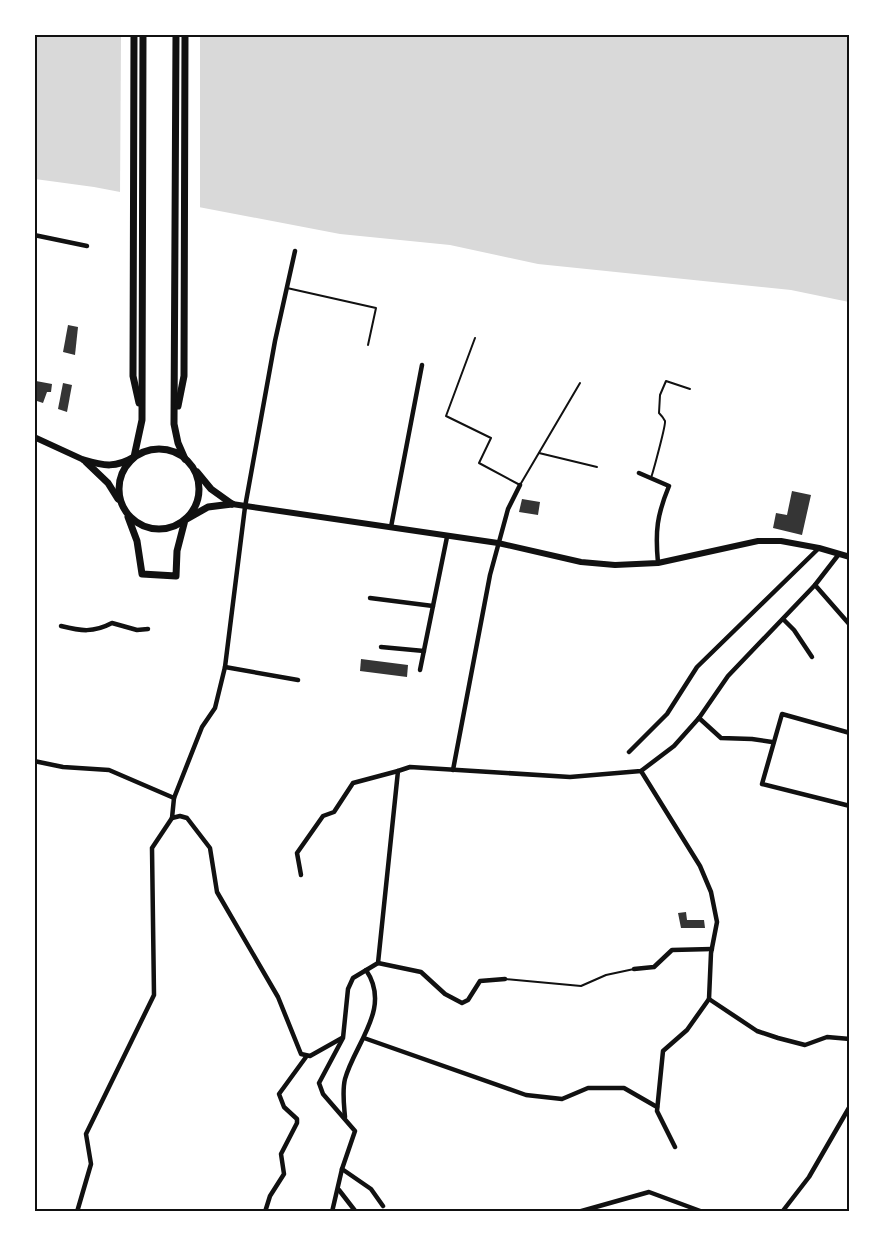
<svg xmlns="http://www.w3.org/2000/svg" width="884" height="1246" viewBox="0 0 884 1246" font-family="Arial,sans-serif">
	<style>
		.water { fill: #d9d9d9 }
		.pier { fill: #fff }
		.building { fill: #353535 }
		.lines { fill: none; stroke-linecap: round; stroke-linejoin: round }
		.service { stroke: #111; stroke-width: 2 }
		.minor { stroke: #111; stroke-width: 4.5 }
		.tertiary { stroke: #111; stroke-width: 6 }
		.secondary { stroke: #111; stroke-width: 7 }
		.neatline { fill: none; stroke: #111; stroke-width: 2 }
	</style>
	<rect width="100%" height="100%" fill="#fff"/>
	<polygon class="water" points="35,35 849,35 849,302 791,290 538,264 450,245 340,234 94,187 35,179"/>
	<polygon class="pier" points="121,35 200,35 200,209 120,195"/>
	<g class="building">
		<polygon points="68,325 78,327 75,355 63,352"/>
		<polygon points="36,381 52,384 51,392 47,392 43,403 34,400"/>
		<polygon points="63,383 72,385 67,412 58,409"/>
		<polygon points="792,491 811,495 802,535 773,528 776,513 787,515"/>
		<polygon points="522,499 540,502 538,515 519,512"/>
		<polygon points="361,659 408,665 407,677 360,671"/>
		<polygon points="686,912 687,920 704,920 705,928 681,928 678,913"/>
	</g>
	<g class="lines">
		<g class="service">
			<polyline points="287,288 376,308 368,345"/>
			<polyline points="475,338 446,416 491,438 479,463 520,485 580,383"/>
			<polyline points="539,453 597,467"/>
			<path d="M 651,478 C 653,472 666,425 665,421 C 664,419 660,414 659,413 L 660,395 L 666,381 L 690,389"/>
			<polyline points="505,979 581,986 606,975 634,969"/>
		</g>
		<g class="minor">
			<polyline points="34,235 87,246"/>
			<path d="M 639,473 L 669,486 C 657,515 655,531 658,563"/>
			<polyline points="391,527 422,365"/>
			<polyline points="815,585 850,625"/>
			<polyline points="370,598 433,606"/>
			<polyline points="783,619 794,630 812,657"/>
			<path d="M 61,626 C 81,631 93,633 112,623 L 137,630 L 148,629"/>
			<polyline points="381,647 424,651"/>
			<polyline points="225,667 298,680"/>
			<polyline points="420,670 447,537"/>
			<polyline points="699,718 721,738 752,739 772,742"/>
			<polyline points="850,733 782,714 762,784 850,806"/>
			<polyline points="629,752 667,714 697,667 819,548"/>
			<polyline points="34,761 63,767 109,770 174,798"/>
			<polyline points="453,770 490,575 508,509 520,485"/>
			<polyline points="641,771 700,866 711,892 717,922 711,953 709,999 687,1030 663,1051 657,1111 675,1147"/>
			<polyline points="172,818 180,816 187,818 210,848 217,892 278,997 301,1054 310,1056 342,1038"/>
			<polyline points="301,875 297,853 323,816 334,812 353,783 398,771"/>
			<polyline points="378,963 421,972 445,994 462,1003 468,1000 480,981 505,979"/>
			<polyline points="634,969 654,967 672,950 712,949"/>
			<polyline points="709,999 757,1031 778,1038 805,1045 827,1037 850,1039"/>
			<polyline points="364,1038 526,1095 562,1099 588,1088 624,1088 657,1107"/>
			<path d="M 345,1117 C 344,1105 342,1091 345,1079 C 355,1043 392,1008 366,970"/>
			<polyline points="339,1190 356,1212"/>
			<polyline points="383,1206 371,1189 342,1169 355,1131 323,1094 319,1083 343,1038 348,989 353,978 378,963 398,771 410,767 570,777 641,771 674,746 699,718 728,676 815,585 839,554"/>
			<polyline points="77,1212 91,1164 86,1134 154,995 152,848 172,818 174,798 202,727 215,708 225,667 245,507 275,341 295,251"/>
			<polyline points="265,1212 270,1196 284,1174 281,1154 297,1123 297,1119 284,1107 279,1094 306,1057"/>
			<polyline points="332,1212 342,1169"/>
			<polyline points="578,1212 649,1192 703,1212"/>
			<polyline points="782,1212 809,1177 850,1106"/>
		</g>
		<g class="tertiary">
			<polyline points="34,437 84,460"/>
			<polyline points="232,504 498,543 581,562 615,565 658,563 758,541 781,541 819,548 850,557"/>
		</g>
		<g class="secondary">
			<polyline points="134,34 133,376 139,403"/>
			<polyline points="176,34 174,424 178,443 185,459"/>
			<polyline points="178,406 184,376 185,34"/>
			<circle cx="159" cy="489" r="40"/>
			<path d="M 84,460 C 104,466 116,468 134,457 L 142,420 L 143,34"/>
			<polyline points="86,462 108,483 118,499"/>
			<polyline points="197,472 211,489 232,504"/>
			<polyline points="128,517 137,541 142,574 176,576 177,551 185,520 208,507 232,504"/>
		</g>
	</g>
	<rect width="884" height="1246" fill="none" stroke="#ffffff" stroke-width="72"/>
	<rect x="36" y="36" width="812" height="1174" class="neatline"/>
</svg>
